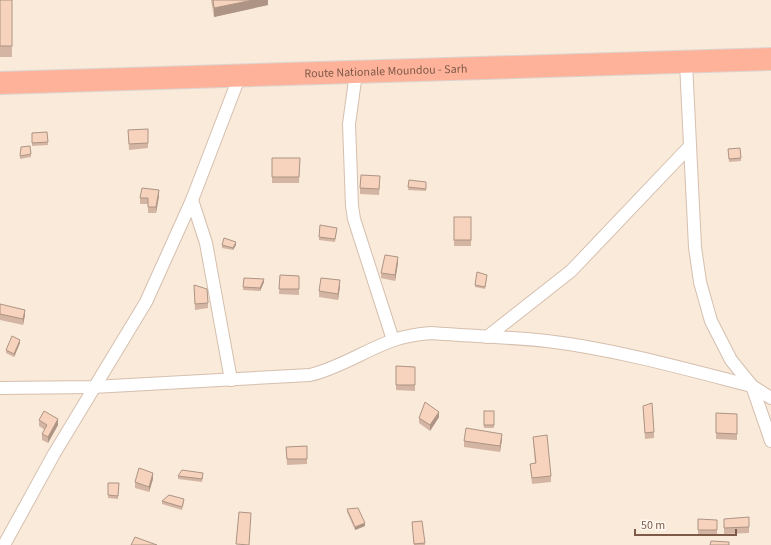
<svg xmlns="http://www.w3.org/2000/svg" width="771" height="545" viewBox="0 0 771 545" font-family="'Source Sans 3',sans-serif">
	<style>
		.residential { fill: #f9ead9 }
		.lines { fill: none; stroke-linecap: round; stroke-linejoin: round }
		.street-casing { stroke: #d5bfaf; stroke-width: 14 }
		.highway-casing { stroke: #ddd4cf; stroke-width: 24 }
		.street { stroke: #fff; stroke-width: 12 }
		.highway { stroke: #feb29a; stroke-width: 22 }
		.wall { fill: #d4b5a3 }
		.shaded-wall { fill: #ad9484 }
		.building { fill: #f7d3bd; stroke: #ad9484 }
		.labels { text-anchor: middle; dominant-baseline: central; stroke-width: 3; stroke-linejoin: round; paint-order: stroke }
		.street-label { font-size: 12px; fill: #7d5a48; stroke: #fff9f1 }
	</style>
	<rect width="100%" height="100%" fill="#fef6e9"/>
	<rect class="residential" x="0" y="0" width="771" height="545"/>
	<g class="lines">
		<defs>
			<g id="street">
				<polyline points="686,63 695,247 700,282 711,321 731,360 752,386 771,398"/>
				<polyline points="356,73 349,124 352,206 354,219 393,340"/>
				<polyline points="192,200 206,243 231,380"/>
				<polyline points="487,337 571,271 690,146"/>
				<polyline points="752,386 771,441"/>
				<path d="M 0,388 L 93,387 L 310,375 C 340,368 365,350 394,340 C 406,336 418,334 431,333 C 469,336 508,337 547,341 C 614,349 686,369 752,386"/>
				<polyline points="4,545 54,454 146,302 192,200 240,75"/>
			</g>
			<g id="highway">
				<path id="s1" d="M 0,83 L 771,59"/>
			</g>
		</defs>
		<use href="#street" class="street-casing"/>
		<use href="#highway" class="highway-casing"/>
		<use href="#street" class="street"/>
		<use href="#highway" class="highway"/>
	</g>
	<g class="wall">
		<rect x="0" y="0" width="12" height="57"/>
		<polygon points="211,0 268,0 268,5 214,17"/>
		<polygon points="148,129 148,148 129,150 128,130"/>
		<polygon points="47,132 48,145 32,146 32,133"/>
		<polygon points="740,148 741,161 729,162 728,149"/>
		<polygon points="31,154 31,157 20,159 20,156"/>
		<polygon points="300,158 299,183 272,183 272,177"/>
		<polygon points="409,180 426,185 426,191 408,190"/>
		<polygon points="380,182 379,195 360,194 360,188"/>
		<polygon points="159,196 156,213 148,213 148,204 140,204 140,198"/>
		<rect x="454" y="217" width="17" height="29"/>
		<polygon points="337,230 335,242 319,240 319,237"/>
		<polygon points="222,245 236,245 233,250 222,248"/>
		<polygon points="398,263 395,281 381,278 381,273"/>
		<polygon points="280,275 299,276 299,295 279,294"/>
		<polygon points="487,277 485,289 475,287 475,285"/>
		<polygon points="244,278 264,282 260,291 243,290"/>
		<polygon points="194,285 208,303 208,308 195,310"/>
		<polygon points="340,286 338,300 319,297 319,291"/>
		<polygon points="0,304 25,315 23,325 0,320"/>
		<polygon points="20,343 14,357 6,353 6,350"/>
		<polygon points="415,367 415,391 396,390 396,385"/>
		<polygon points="643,406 654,432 654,438 645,439"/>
		<rect x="484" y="411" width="10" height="17"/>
		<polygon points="716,413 737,414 737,440 716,439"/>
		<polygon points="439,417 430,431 419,423 419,418"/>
		<polygon points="39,420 58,425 48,443 42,440 42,434 45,430 39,426"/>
		<polygon points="533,437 551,476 551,482 532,484 530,464 535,464"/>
		<polygon points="502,439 500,452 464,447 464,441"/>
		<polygon points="307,446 307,464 287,465 286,447"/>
		<polygon points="178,476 203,476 202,482 178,479"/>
		<polygon points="153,479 149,492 135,488 135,482"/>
		<polygon points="108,483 119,483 118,499 108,498"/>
		<polygon points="162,501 184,502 182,510 162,504"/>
		<polygon points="347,509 365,526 355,530 347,512"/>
		<polygon points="724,519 749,527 749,533 724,534"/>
		<polygon points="717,520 717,536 698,536 698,530"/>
		<polygon points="422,521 425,545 414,545 412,522"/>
	</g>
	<g class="shaded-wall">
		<polygon points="253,0 268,0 268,5 214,17 214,8"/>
		<polygon points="159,190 159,196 156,213 156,207"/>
		<polygon points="236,242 236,245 233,250 233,248"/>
		<polygon points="398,257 398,263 395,281 395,275"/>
		<polygon points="264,279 264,282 260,291 260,288"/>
		<polygon points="340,280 340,286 338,300 338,294"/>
		<polygon points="25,310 25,315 23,325 23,319"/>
		<polygon points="20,340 20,343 14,357 14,354"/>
		<polygon points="439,412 439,417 430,431 430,425"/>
		<polygon points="58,419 58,425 48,443 48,437"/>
		<polygon points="502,434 502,439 500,452 500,446"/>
		<polygon points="153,473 153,479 149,492 149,487"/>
		<polygon points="365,523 365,526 355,530 355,527"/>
	</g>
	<g class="building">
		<rect x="0" y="0" width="12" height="46"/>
		<polygon points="213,0 253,0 214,8"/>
		<polygon points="148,129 148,143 129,144 128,130"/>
		<polygon points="47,132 48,142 32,143 32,133"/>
		<polygon points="30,146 31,154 20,156 21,147"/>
		<polygon points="740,148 741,158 729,159 728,149"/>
		<polygon points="272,158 300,158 299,177 272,177"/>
		<polygon points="361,175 380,176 379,189 360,188"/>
		<polygon points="409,180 426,182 426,189 408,187"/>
		<polygon points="142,188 159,190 156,207 148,207 148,198 140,198"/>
		<rect x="454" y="217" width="17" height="23"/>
		<polygon points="320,225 337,228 335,239 319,237"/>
		<polygon points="224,238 236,242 233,248 222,245"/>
		<polygon points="385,255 398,257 395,275 381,273"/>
		<polygon points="477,272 487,275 485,287 475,285"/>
		<polygon points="280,275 299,276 299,289 279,289"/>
		<polygon points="244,278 264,279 260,288 243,287"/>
		<polygon points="321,278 340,280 338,294 319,291"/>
		<polygon points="194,285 207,289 208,303 195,304"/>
		<polygon points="0,304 25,310 23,319 0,314"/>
		<polygon points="12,336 20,340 14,354 6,350"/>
		<polygon points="396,366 415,367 415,385 396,385"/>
		<polygon points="425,402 439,412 430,425 419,418"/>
		<polygon points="652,403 654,432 645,433 643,406"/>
		<polygon points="44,411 58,419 48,437 42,434 47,425 39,420"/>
		<rect x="484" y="411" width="10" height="14"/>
		<polygon points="716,413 737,414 737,434 716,433"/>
		<polygon points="466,428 502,434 500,446 464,441"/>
		<polygon points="547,435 551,476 532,478 530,464 536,463 533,437"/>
		<polygon points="307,446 307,459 287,459 286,447"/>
		<polygon points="139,468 153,473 149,487 135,482"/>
		<polygon points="182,470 203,473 202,479 178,476"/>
		<polygon points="108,483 119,483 118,496 108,495"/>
		<polygon points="169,495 184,499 182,507 162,501"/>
		<polygon points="358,508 365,523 355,527 347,509"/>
		<polygon points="239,512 251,513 249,545 236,544"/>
		<polygon points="749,517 749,527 724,528 724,519"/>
		<polygon points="698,519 717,520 717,530 698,530"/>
		<polygon points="422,521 425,543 414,544 412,522"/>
		<polygon points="135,537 157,545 131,545"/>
		<polygon points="711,541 729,542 729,545 710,545"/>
	</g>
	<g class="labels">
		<g class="street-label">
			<text stroke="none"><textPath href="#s1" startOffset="386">Route Nationale Moundou - Sarh</textPath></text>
		</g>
	</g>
	<path d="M635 529v6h101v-6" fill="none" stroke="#7d5a48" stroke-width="2"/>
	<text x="641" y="529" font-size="12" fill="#7d5a48" stroke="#fff9f1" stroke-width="3" paint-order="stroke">50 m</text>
</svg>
